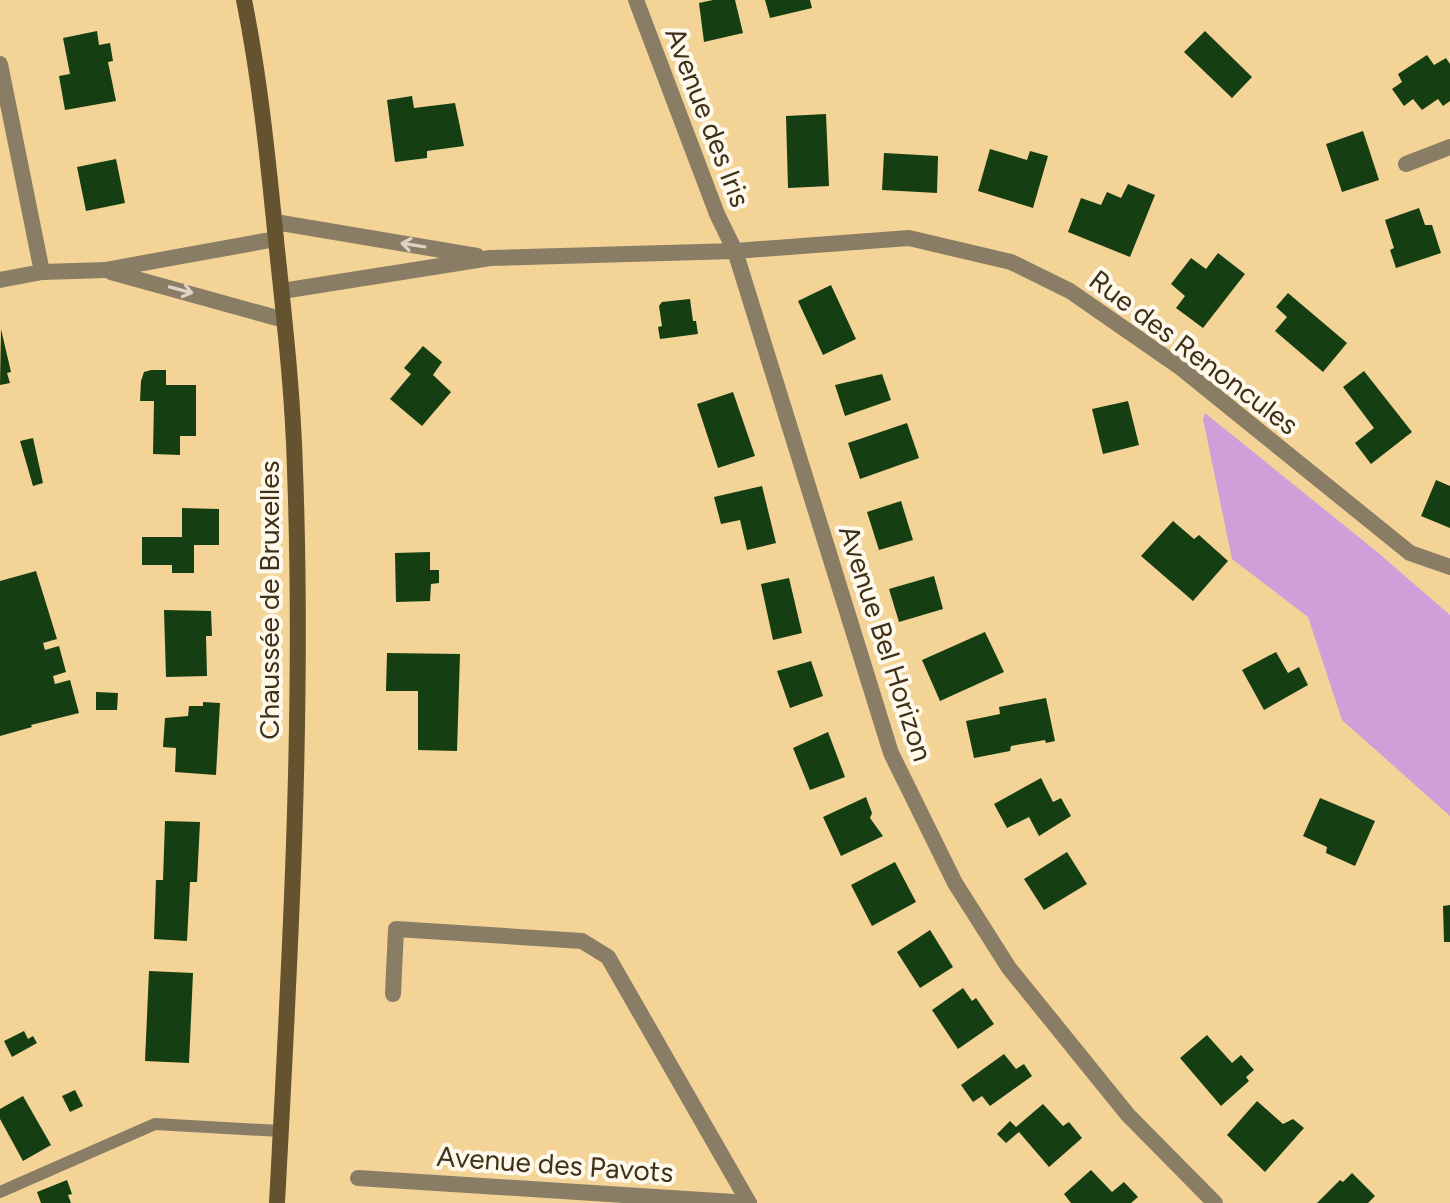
<svg xmlns="http://www.w3.org/2000/svg" width="1450" height="1203" viewBox="0 0 1450 1203" font-family="Figtree,sans-serif">
	<style>
		.green { fill: #d29eda }
		.building { fill: #153f12 }
		.lines { fill: none; stroke-linecap: round; stroke-linejoin: round }
		.lane { stroke: #8a7d65; stroke-width: 12 }
		.street { stroke: #8a7d65; stroke-width: 16 }
		.secondary { stroke: #65522e; stroke-width: 16 }
		.oneway { stroke: #dcd3c4 }
		.labels { text-anchor: middle; dominant-baseline: central; stroke-width: 8; stroke-linejoin: round; paint-order: stroke }
		.street-label { font-size: 28px; fill: #3e3118; stroke: #fff8ec }
	</style>
	<rect width="100%" height="100%" fill="#f4d397"/>
	<polygon class="green" points="1205,413 1376,551 1450,615 1450,816 1342,720 1308,617 1232,559 1203,419"/>
	<g class="building">
		<polygon points="713,0 735,0 743,33 704,42 699,3"/>
		<polygon points="765,0 810,0 812,8 770,18"/>
		<polygon points="97,31 99,45 110,43 113,61 108,62 116,101 65,110 59,76 70,74 63,38"/>
		<polygon points="1205,31 1252,77 1232,98 1184,52"/>
		<polygon points="1427,55 1434,65 1446,58 1450,64 1450,101 1443,106 1438,99 1422,110 1413,99 1404,106 1392,89 1402,82 1398,74"/>
		<polygon points="412,96 414,108 455,103 464,146 427,151 427,158 395,162 387,100"/>
		<polygon points="826,114 829,186 788,188 786,116"/>
		<polygon points="1363,131 1379,180 1342,192 1326,144"/>
		<polygon points="990,149 1027,160 1030,151 1048,156 1033,208 978,191"/>
		<polygon points="884,153 938,156 937,193 882,190"/>
		<polygon points="116,159 125,203 86,211 77,167"/>
		<polygon points="1128,184 1155,195 1130,257 1068,232 1081,198 1101,205 1107,192 1121,198"/>
		<polygon points="1419,208 1425,225 1432,225 1441,253 1396,268 1390,250 1394,248 1385,220"/>
		<polygon points="1218,253 1245,274 1203,328 1176,308 1185,296 1171,284 1191,258 1206,269"/>
		<polygon points="831,285 856,339 823,355 798,301"/>
		<polygon points="1288,293 1347,343 1323,372 1275,331 1287,317 1276,307"/>
		<polygon points="690,299 693,321 696,321 698,334 660,339 658,327 662,326 659,306 662,302"/>
		<polygon points="1,329 11,372 7,373 10,383 0,385"/>
		<polygon points="423,346 442,362 433,375 451,392 422,426 390,399 411,374 404,368"/>
		<polygon points="151,370 166,370 166,385 196,385 196,436 180,436 180,455 153,454 154,401 140,401 141,381 144,372"/>
		<polygon points="1364,371 1412,432 1371,464 1355,443 1374,428 1343,387"/>
		<polygon points="882,374 891,400 845,416 835,385"/>
		<polygon points="733,392 755,456 718,468 697,404"/>
		<polygon points="1128,401 1139,445 1103,454 1092,409"/>
		<polygon points="907,423 919,458 860,479 848,443"/>
		<polygon points="33,438 43,483 33,486 20,441"/>
		<polygon points="1436,480 1450,486 1450,528 1421,516"/>
		<polygon points="762,486 776,543 747,550 740,520 721,524 714,497"/>
		<polygon points="901,501 913,540 879,550 867,512"/>
		<polygon points="182,508 219,509 219,545 194,545 194,573 172,573 172,565 142,565 142,537 182,537"/>
		<polygon points="1173,521 1194,539 1199,535 1228,561 1193,601 1141,556"/>
		<polygon points="430,552 430,570 439,570 439,583 431,584 430,601 396,602 395,553"/>
		<polygon points="36,571 57,639 43,643 45,650 59,646 66,672 53,676 55,684 70,680 79,713 31,725 32,727 0,736 0,581"/>
		<polygon points="934,576 943,609 899,622 889,589"/>
		<polygon points="789,578 802,633 773,640 761,584"/>
		<polygon points="164,610 211,611 212,636 206,636 207,676 166,677"/>
		<polygon points="985,632 1004,672 940,701 922,660"/>
		<polygon points="1276,652 1288,673 1299,667 1308,685 1264,710 1242,670"/>
		<polygon points="387,653 460,654 457,751 418,750 418,691 386,691"/>
		<polygon points="811,661 823,696 790,708 777,671"/>
		<polygon points="96,692 118,693 117,710 96,710"/>
		<polygon points="1046,698 1055,741 1046,743 1045,740 1011,746 1010,751 974,758 966,721 1000,714 999,707"/>
		<polygon points="203,702 220,703 216,775 175,772 176,748 163,747 165,718 188,716 189,706 203,706"/>
		<polygon points="828,732 845,777 810,790 793,748"/>
		<polygon points="1041,778 1053,802 1061,798 1071,816 1039,836 1029,817 1007,828 994,804"/>
		<polygon points="866,797 872,813 870,818 883,836 841,856 823,817"/>
		<polygon points="1320,798 1375,821 1355,866 1326,853 1327,847 1303,836"/>
		<polygon points="165,821 200,822 197,882 190,882 187,941 154,939 156,880 163,880"/>
		<polygon points="1067,852 1087,884 1044,910 1024,879"/>
		<polygon points="895,862 916,902 872,926 851,885"/>
		<polygon points="1450,905 1450,942 1444,942 1443,906"/>
		<polygon points="930,930 953,967 920,988 897,952"/>
		<polygon points="149,971 193,973 189,1063 145,1061"/>
		<polygon points="963,988 972,1001 976,998 994,1024 958,1049 932,1010"/>
		<polygon points="24,1031 28,1039 33,1036 37,1043 12,1057 4,1041"/>
		<polygon points="1207,1035 1232,1063 1241,1055 1254,1070 1246,1077 1249,1081 1221,1106 1180,1058"/>
		<polygon points="1004,1054 1016,1069 1024,1064 1032,1076 990,1106 982,1096 973,1102 961,1085"/>
		<polygon points="75,1090 83,1106 70,1112 62,1096"/>
		<polygon points="23,1096 51,1145 23,1161 0,1119 0,1109"/>
		<polygon points="1257,1101 1283,1124 1293,1119 1304,1128 1265,1172 1227,1135"/>
		<polygon points="1043,1104 1063,1126 1069,1122 1082,1138 1049,1167 1019,1132 1006,1143 997,1134 1010,1121 1016,1127"/>
		<polygon points="1091,1170 1112,1192 1124,1182 1138,1197 1131,1203 1071,1203 1064,1194"/>
		<polygon points="1352,1173 1375,1196 1368,1203 1317,1203 1340,1180 1343,1182"/>
		<polygon points="67,1180 72,1194 68,1195 71,1203 41,1203 37,1192"/>
	</g>
	<g class="lines">
		<polyline class="lane" points="0,1192 155,1124 280,1131"/>
		<g class="street">
			<polyline points="636,0 717,214 735,251 891,753 955,883 1009,968 1128,1115 1215,1203"/>
			<polyline points="0,64 42,272"/>
			<polyline points="1406,164 1450,147"/>
			<polyline points="275,222 477,256"/>
			<polyline points="111,272 284,320"/>
			<polyline points="0,280 42,272 105,270 276,239"/>
			<polyline points="282,291 490,258 735,251 909,238 1011,262 1070,291 1181,368 1410,553 1450,567"/>
			<polyline points="393,994 396,929 582,941 608,957 749,1203"/>
			<polyline points="358,1178 749,1203"/>
		</g>
		<path class="secondary" d="M 244,0 C 260,79 268,160 276,240 C 284,316 293,393 295,470 C 304,714 290,959 277,1203"/>
	</g>
	<defs><path id="oneway-shaft" d="M-6 0H5M1.5-3L5.5 0L1.5 3" fill="none" stroke-width="1.6" stroke-linecap="round" stroke-linejoin="round" transform="scale(2)"/></defs>
	<g class="oneway">
		<use href="#oneway-shaft" transform="translate(413 245) rotate(-171)"/>
		<use href="#oneway-shaft" transform="translate(181 290) rotate(15)"/>
	</g>
	<g class="labels">
		<g class="street-label">
			<text transform="translate(708 117) rotate(69)">Avenue des Iris</text>
			<text transform="translate(1194 352) rotate(37)">Rue des Renoncules</text>
			<text transform="translate(269 600) rotate(-90)">Chaussée de Bruxelles</text>
			<text transform="translate(886 643) rotate(72)">Avenue Bel Horizon</text>
			<text transform="translate(555 1164) rotate(4)">Avenue des Pavots</text>
		</g>
	</g>
</svg>
